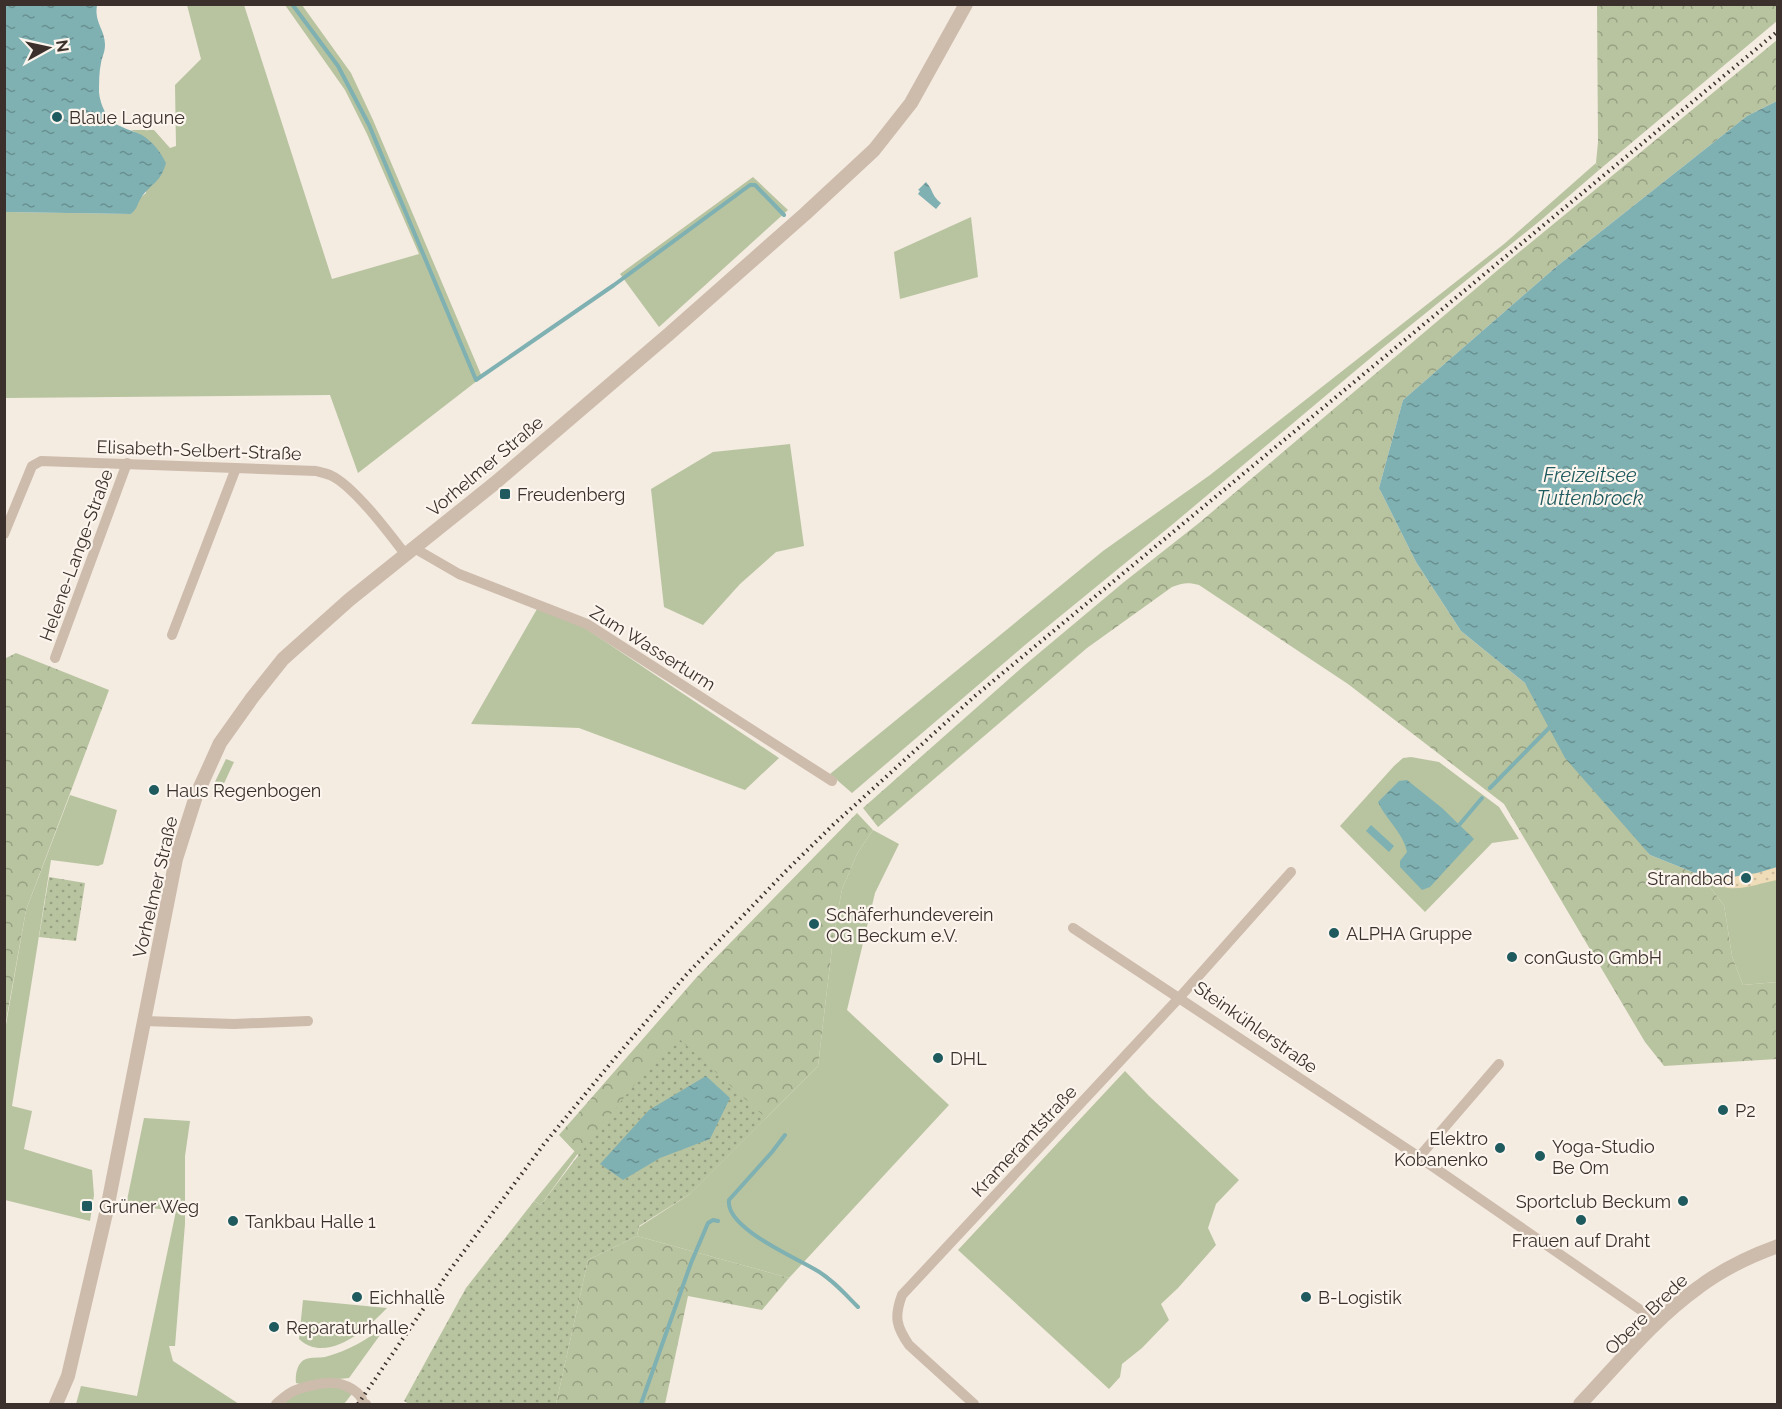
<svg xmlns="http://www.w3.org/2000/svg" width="1782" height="1409" viewBox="0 0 1782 1409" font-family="Raleway,sans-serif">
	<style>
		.grass { fill: #b8c4a0 }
		.forest { fill: url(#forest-crowns) }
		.sand { fill: url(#sand-dots) }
		.garden { fill: url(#garden-dots) }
		.water { fill: url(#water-ripples) }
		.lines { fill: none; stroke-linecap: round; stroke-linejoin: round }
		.stream { stroke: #7fb0b2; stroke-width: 4 }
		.minor { stroke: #cdbbac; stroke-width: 10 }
		.tertiary { stroke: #cdbbac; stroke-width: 14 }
		.rail { stroke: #3b302b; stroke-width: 4; stroke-dasharray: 1.5 4.5; stroke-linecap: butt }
		.poi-dot { fill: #1f5a5e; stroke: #fbf5ee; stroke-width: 2 }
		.labels { text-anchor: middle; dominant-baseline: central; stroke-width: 4.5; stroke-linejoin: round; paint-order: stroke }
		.poi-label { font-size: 18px; fill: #3b302b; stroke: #fbf5ee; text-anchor: start }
		.street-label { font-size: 18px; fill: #3b302b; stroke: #fbf5ee }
		.water-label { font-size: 20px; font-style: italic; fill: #1f5a5e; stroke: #fbf5ee }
	</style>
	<defs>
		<pattern id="forest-crowns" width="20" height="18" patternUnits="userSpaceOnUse" patternTransform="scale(1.5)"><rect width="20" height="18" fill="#b8c4a0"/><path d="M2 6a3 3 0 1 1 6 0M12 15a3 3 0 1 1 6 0" fill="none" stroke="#97a083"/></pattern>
		<pattern id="sand-dots" width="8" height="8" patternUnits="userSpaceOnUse" patternTransform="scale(1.5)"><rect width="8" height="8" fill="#efdcb8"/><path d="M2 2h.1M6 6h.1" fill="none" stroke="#cebd9e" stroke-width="1.8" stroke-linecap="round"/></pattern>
		<pattern id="garden-dots" width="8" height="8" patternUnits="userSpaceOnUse" patternTransform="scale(1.5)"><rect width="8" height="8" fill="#b8c4a0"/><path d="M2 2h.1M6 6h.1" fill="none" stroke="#97a083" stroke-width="1.8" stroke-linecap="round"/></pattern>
		<pattern id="water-ripples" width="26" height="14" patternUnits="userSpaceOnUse" patternTransform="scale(1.5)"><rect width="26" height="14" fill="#7fb0b2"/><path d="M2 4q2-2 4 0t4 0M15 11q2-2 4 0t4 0" fill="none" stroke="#699091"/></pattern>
	</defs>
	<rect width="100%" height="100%" fill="#f4ebe1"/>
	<g class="grass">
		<polygon points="187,5 244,5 332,279 419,254 367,134 345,90 285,5 302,5 351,73 373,120 482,377 358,473 330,395 5,398 5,212 131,214 140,198 146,193 143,136 131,130 154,130 170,148 176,146 175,85 201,59"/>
		<polygon points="1596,163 1599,170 1541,220 1380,350 1173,524 1025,645 852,793 830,774 1103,551 1210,475 1504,244"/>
		<polygon points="753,177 788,210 659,327 620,274"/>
		<polygon points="971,217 978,277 900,299 894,252"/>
		<polygon points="790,444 804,546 776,552 740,584 703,625 664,607 651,489 713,452"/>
		<polygon points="537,609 585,628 779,758 745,790 579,728 471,724"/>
		<polygon points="1411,757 1439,762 1499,807 1519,839 1492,843 1425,912 1340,826 1394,766 1403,758"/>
		<polygon points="226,759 234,762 220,792 212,788"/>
		<polygon points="70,795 117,810 103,864 98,866 51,860 12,1106 32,1111 24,1149 92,1170 94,1195 90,1221 5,1200 5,1030 26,910"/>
		<polygon points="873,830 899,844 875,893 847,1010 949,1105 789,1278 637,1236 639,1227 690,1194 818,1066 833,939 842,889 858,852"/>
		<path d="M 1777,867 L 1777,982 L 1743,985 L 1732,956 L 1724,905 L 1700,875 C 1726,877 1752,874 1777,867 Z"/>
		<polygon points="1125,1071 1149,1096 1239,1180 1216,1204 1208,1228 1216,1245 1178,1288 1161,1304 1169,1320 1142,1348 1122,1364 1120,1377 1109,1389 958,1250"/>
		<polygon points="144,1118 190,1121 185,1156 185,1224 175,1346 169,1346 173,1361 239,1404 76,1404 81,1386 137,1396 176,1211 126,1205"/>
		<polygon points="582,1142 584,1145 541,1205 534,1201"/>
		<path d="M 303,1300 L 387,1308 C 367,1329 327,1365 299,1339 Z"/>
		<path d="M 388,1324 L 349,1378 L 328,1380 L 304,1385 L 296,1383 C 295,1375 297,1362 306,1359 C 311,1357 319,1358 325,1357 C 350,1350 366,1340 388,1324 Z"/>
		<polygon points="334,1383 355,1390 344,1404 285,1404 288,1394"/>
	</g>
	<g class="forest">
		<polygon points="1597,5 1777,5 1777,21 1599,170 1596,163 1598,142"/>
		<path d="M 1777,40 L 1777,101 L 1747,116 L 1556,267 L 1403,400 L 1379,488 L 1416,562 L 1461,631 L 1525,683 L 1650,855 L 1700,875 L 1724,905 L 1732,956 L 1743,985 L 1777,982 L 1777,1059 L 1664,1066 L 1645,1042 L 1504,804 L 1348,684 L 1199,585 C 1188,582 1182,583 1172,587 L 1087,648 L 878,827 L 863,808 L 1026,664 L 1124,582 L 1199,523 L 1512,258 Z"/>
		<polygon points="16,653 109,690 26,910 5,1027 4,659"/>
		<polygon points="857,813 873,830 858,852 842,889 833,939 818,1066 690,1194 578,1155 559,1135 696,978"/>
		<polygon points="637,1236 789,1278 762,1310 688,1296 665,1404 556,1404 588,1260"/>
	</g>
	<path class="sand" d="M 1777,867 L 1777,880 C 1758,883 1731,896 1714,882 L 1714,876 C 1736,877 1756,873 1777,867 Z"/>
	<g class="garden">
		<polygon points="49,877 85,883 76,941 39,937"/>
		<path d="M 676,1036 L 766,1118 L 690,1194 L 639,1226 L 637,1236 L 588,1260 L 556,1404 L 409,1404 L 404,1401 L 466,1288 L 534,1201 L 541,1205 C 584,1147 628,1091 676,1036 Z"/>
	</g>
	<g class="water">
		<path d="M 5,4 L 97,5 C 94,23 105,29 105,45 C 105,52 102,57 101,63 C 99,72 99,83 99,92 C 100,104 107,121 120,126 C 127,130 134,131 142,135 C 153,142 160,151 166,163 C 160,184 151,183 141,198 C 137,204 138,208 131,214 L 5,212 Z"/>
		<polygon points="1777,101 1777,867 1757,873 1732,877 1714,876 1700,875 1650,855 1565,758 1525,683 1461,631 1416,562 1379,488 1403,400 1556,267 1747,116"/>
		<path d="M 926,182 C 934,191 931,195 941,203 L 936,209 L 918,194 L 920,191 L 918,190 Z"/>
		<path d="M 1407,780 L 1442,808 L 1474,839 L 1430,887 L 1422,890 L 1400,867 L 1400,861 L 1407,852 C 1403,832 1386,820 1378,802 L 1399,781 Z"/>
		<polygon points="1371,825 1394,846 1389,852 1366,831"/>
		<polygon points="706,1076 730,1098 710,1139 660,1158 623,1180 600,1164 649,1110"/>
	</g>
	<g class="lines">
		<g class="stream">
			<polyline points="292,4 338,66 369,125 476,380 614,285 750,185 755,185 784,215"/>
			<polyline points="1490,788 1549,728"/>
			<polyline points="1460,824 1482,798"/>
			<path d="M 785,1135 L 772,1152 L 729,1200 C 725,1228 795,1257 816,1270 C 832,1279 845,1294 858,1307"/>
			<polyline points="641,1404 691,1263 708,1223 713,1220 718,1221"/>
		</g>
		<g class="minor">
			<path d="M 4,534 L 32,466 L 41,461 L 316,471 C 320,472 325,473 330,475 C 353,485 389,533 405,554"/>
			<polyline points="414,548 459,574 587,624 832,781"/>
			<polyline points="172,635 236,468"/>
			<polyline points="55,658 127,463"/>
			<polyline points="1073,928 1419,1157 1658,1322"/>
			<polyline points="144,1021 234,1024 308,1021"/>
			<polyline points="1419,1157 1499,1064"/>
			<path d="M 276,1404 C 282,1399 288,1393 296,1390 C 303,1387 325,1382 333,1383 C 344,1383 362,1392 363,1403 L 366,1404"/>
			<path d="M 974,1404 L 909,1345 C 896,1326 894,1317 902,1295 L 1179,998 L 1291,872"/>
		</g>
		<g class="tertiary">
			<polyline points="56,1404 68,1376 107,1209 176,859 196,796 220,743 252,698 283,659 349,600 495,483 669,334 805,214 874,150 911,103 966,4"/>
			<path d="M 1580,1404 C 1618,1364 1654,1319 1699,1287 C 1723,1269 1750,1256 1778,1246"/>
		</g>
		<polyline class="rail" points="358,1404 450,1270 544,1144 615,1058 686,975 787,870 833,825 975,696 1778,31"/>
	</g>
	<g class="poi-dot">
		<circle cx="57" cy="117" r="6"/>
		<rect x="499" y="488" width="12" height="12" rx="3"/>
		<circle cx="154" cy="790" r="6"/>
		<circle cx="1746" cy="878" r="6"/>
		<circle cx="814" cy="924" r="6"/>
		<circle cx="1334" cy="933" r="6"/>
		<circle cx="1512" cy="957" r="6"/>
		<circle cx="938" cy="1058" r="6"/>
		<circle cx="1723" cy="1110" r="6"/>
		<circle cx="1500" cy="1148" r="6"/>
		<circle cx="1540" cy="1156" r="6"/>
		<circle cx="1683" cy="1201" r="6"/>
		<rect x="81" y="1200" width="12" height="12" rx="3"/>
		<circle cx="1581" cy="1220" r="6"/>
		<circle cx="233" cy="1221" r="6"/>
		<circle cx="357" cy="1297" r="6"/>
		<circle cx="1306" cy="1297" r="6"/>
		<circle cx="274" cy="1327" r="6"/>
	</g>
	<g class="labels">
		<g class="poi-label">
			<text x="69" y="117">Blaue Lagune</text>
			<text x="517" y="494">Freudenberg</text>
			<text x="166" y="790">Haus Regenbogen</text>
			<text x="1734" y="878" text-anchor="end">Strandbad</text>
			<text x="826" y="914">Schäferhundeverein<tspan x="826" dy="21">OG Beckum e.V.</tspan></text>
			<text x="1346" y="933">ALPHA Gruppe</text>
			<text x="1524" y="957">conGusto GmbH</text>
			<text x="950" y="1058">DHL</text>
			<text x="1735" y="1110">P2</text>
			<text x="1488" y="1138" text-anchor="end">Elektro<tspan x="1488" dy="21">Kobanenko</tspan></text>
			<text x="1552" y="1146">Yoga-Studio<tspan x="1552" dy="21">Be Om</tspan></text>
			<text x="1671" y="1201" text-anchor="end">Sportclub Beckum</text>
			<text x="99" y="1206">Grüner Weg</text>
			<text x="245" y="1221">Tankbau Halle 1</text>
			<text x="1581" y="1240" text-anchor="middle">Frauen auf Draht</text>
			<text x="369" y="1297">Eichhalle</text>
			<text x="1318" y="1297">B-Logistik</text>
			<text x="286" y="1327">Reparaturhalle</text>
		</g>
		<g class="street-label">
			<text transform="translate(199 450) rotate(2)">Elisabeth-Selbert-Straße</text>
			<text transform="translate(485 466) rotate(-40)">Vorhelmer Straße</text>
			<text transform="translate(76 555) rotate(-70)">Helene-Lange-Straße</text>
			<text transform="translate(653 648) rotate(32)">Zum Wasserturm</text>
			<text transform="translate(155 887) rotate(-77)">Vorhelmer Straße</text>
			<text transform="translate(1256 1027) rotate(35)">Steinkühlerstraße</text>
			<text transform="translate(1024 1141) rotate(-47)">Krameramtstraße</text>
			<text transform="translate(1646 1314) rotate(-44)">Obere Brede</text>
		</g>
		<g class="water-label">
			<text x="1590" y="475">Freizeitsee<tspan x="1590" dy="23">Tuttenbrock</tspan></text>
		</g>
	</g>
	<rect width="1782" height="1409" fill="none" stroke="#3b302b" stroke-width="12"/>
	<g transform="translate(48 48) rotate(82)" stroke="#fbf5ee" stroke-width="4.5" paint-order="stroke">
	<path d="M0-4.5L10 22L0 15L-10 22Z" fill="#3b302b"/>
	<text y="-9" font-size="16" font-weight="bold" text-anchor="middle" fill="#3b302b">N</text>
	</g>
</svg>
